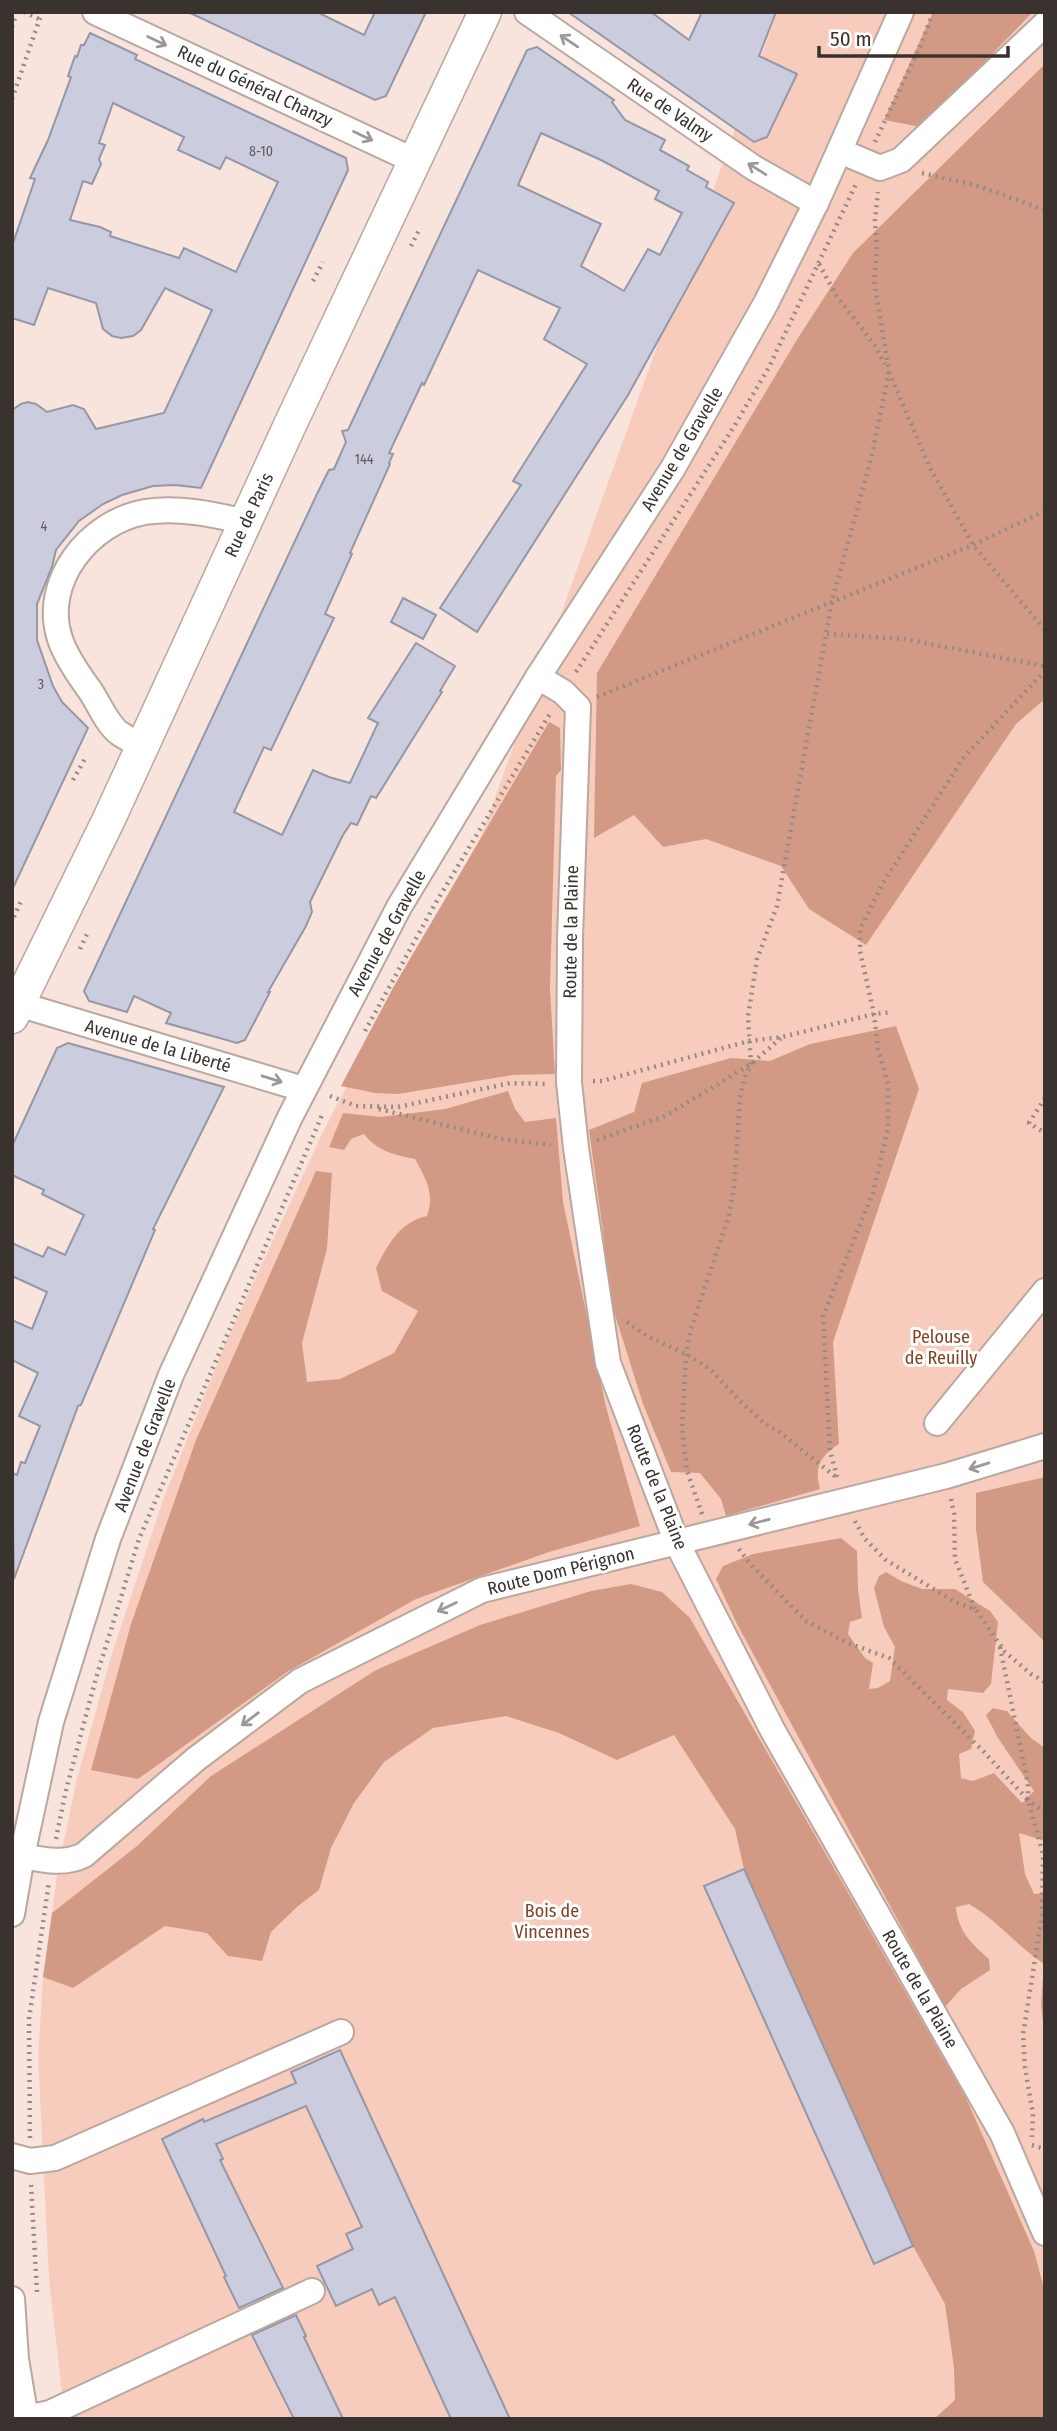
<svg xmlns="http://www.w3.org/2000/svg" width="1057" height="2431" viewBox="0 0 1057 2431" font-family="'Fira Sans Condensed',sans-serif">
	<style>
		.green { fill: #f8ccbc }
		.forest { fill: #d29a85 }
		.building { fill: #cbcdde; stroke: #9597a7; stroke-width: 2; fill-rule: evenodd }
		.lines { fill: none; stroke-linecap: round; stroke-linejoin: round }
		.minor-casing { stroke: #b9a7a0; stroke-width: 28 }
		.major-casing { stroke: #b9a7a0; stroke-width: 35 }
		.path { stroke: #968984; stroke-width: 4.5; stroke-dasharray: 2 5; stroke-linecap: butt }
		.minor { stroke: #fff; stroke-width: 24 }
		.major { stroke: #fff; stroke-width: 32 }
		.oneway { stroke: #9c9897 }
		.labels { text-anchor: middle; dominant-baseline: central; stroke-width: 6; stroke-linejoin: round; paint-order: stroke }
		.number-label { font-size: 14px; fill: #5e595b }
		.street-label { font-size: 18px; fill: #39322f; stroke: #fff }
		.park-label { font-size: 18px; fill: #853f23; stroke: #fff }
	</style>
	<rect width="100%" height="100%" fill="#f8e4dd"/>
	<polygon class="green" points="777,12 1045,12 1045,2419 65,2419 49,2280 38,2056 43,1977 58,1869 77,1779 111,1657 163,1500 226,1342 323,1132 401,981 482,834"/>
	<g class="forest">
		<polygon points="933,12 1033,12 921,127 884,120"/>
		<polygon points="1045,64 1045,699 1016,724 866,945 809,909 781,866 706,839 663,847 634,815 594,838 597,673 798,338 853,253"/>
		<polygon points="549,722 560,728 561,770 556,776 550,989 555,1074 513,1075 398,1094 375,1093 341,1086 394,986"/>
		<path d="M 896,1026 L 919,1089 L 833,1342 L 839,1444 C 820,1457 814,1466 820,1489 L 726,1516 L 721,1499 L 700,1473 L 671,1472 L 643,1404 L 610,1299 L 603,1231 L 589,1130 L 634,1112 L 642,1083 L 731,1058 L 770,1061 L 810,1044 Z"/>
		<path d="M 508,1091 L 515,1109 L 525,1122 L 556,1118 L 563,1202 L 606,1407 L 640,1526 L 549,1552 L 416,1599 L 287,1672 L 138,1779 L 91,1770 L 131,1624 L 196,1440 L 316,1171 L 332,1173 L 327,1249 L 302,1343 L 307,1382 L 340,1379 L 394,1353 L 418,1311 L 382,1291 L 376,1268 C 388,1245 399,1222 427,1216 C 435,1194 426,1179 415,1159 C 395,1155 377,1151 364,1134 L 351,1139 L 344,1150 L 329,1147 L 343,1113 L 381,1117 L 445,1109 Z"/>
		<polygon points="1045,1477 1045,1642 983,1582 976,1529 976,1493"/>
		<path d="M 841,1538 L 857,1551 L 858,1589 L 862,1618 L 850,1622 L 848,1634 L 865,1658 L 873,1663 L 869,1689 L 878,1688 L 890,1681 L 895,1647 L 884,1627 L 874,1588 L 879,1576 L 886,1572 L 901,1581 L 922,1589 L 955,1589 L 990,1611 L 998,1622 L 991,1684 L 983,1693 L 948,1689 L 947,1700 L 963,1712 L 975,1731 L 971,1749 L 959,1754 L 961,1778 L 973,1781 L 994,1773 L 1022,1803 L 1034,1791 L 998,1738 L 986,1715 L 993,1708 L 1007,1711 L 1031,1738 L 1045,1748 L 1045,1841 L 1019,1833 L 1025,1874 L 1034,1894 L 1045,1893 L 1045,2023 L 1043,2022 L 1041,2004 L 1044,1964 C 1017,1946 997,1920 969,1904 L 956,1907 C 958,1932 972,1944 989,1959 L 990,1970 L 961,1989 L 945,2007 L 737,1624 L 716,1579 L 723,1566 L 753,1554 Z"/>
		<polygon points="631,1584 662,1592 690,1618 965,2096 1034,2251 1045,2292 1045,2419 934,2419 955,2400 954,2368 945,2304 913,2246 744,1869 735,1829 674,1735 617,1760 559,1733 506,1716 433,1728 384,1762 354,1803 331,1848 319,1890 298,1906 271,1932 262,1961 228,1956 207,1933 165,1926 73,1988 43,1977 52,1913 137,1846 211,1776 376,1670 480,1625 591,1591"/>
	</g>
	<g class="building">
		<polygon points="188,12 317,12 364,35 375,12 426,12 386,96 375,100"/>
		<polygon points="568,12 651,12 689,40 702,12 776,12 759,56 797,74 767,137 754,142"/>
		<path d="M 90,33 L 137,55 L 135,59 L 346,158 L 348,170 L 201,488 L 175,485 L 153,486 L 122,495 L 103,504 L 79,521 L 56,550 L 52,567 L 37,604 L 37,640 L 53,686 L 62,702 L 88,728 L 12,890 L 12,410 L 21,404 L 28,402 L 36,404 L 47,412 L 73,405 L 84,409 L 96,429 L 164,413 L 212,310 L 165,288 L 141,330 L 133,336 L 121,338 L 112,336 L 103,329 L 96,303 L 48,288 L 34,325 L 12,318 L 12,246 L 35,179 L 30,178 L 48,140 L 71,77 L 68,76 L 75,56 L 77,57 L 81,45 L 84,45 ZM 113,103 L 184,137 L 178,150 L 220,169 L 226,157 L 278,182 L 236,272 L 184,248 L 179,258 L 110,236 L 111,232 L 100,227 L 70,220 L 83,181 L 92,184 L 101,164 L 99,159 L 105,145 L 99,143 Z"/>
		<path d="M 537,47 L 614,100 L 612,102 L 625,120 L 665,140 L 660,150 L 689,166 L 687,170 L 708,182 L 706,187 L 734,203 L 628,395 L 477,632 L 440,608 L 521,485 L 513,481 L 587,364 L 544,339 L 560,308 L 478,270 L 424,385 L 422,383 L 389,453 L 393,454 L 389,463 L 390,464 L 350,553 L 352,554 L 325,614 L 334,618 L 271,750 L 264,747 L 234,812 L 282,835 L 313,770 L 329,777 L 350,783 L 378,723 L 368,718 L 416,643 L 455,666 L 440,691 L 442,692 L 376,798 L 371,796 L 357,825 L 351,823 L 343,835 L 310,902 L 312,912 L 306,926 L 268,992 L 270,992 L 245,1040 L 237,1043 L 166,1023 L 171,1013 L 134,996 L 127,1012 L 89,1001 L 84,991 L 317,494 L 329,470 L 334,469 L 346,442 L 342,431 L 348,430 L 527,50 ZM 541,133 L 601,160 L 659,191 L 655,199 L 682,213 L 660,255 L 648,249 L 624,291 L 581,266 L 601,224 L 518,185 Z"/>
		<polygon points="403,598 436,615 423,639 391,622"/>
		<polygon points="68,1043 224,1087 153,1229 155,1230 81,1405 78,1406 14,1579 12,1473 17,1475 21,1462 25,1463 40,1426 19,1416 38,1373 12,1360 12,1320 32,1329 47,1292 12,1276 12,1243 43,1257 48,1247 65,1255 84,1215 42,1194 44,1190 12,1175 12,1146 57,1048"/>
		<polygon points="744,1869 913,2246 874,2264 704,1886"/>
		<polygon points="340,2050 510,2419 451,2419 395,2297 379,2305 372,2289 336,2306 317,2266 353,2249 346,2234 362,2227 306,2106 216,2144 223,2159 220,2160 283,2288 239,2308 224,2277 226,2276 162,2139 203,2119 204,2122 296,2083 291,2072"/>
		<polygon points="296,2315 306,2336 304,2337 343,2419 294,2419 252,2335"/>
	</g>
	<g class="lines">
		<defs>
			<g id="minor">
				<polyline points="95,12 415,161"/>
				<polyline points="527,12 754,168 816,203"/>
				<polyline points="840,151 880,168 901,160 1045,24"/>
				<polyline points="538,677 563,692 578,707 570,938 569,1082 576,1148 608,1363 677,1543 773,1731 1002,2133 1045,2233"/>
				<path d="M 142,746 C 135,742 126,738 119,733 C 106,723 99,703 89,689 C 78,674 66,657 60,639 C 41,582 89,522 145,512 C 178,507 213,514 245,522"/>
				<polyline points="18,1004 303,1089"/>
				<polyline points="937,1423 1045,1291"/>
				<path d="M 14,1870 L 22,1856 C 43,1860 64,1865 84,1855 L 196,1759 L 300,1681 L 482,1590 L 946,1476 L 1045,1446"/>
				<polyline points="12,1914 22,1856 51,1722 108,1539 171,1375 290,1117 399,907 538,677 673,468 766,303 816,203 901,12"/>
				<polyline points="12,2156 30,2161 55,2158 341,2032"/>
				<polyline points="12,2299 16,2359 26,2419"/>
				<polyline points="26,2418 50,2413 312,2291"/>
			</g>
			<polyline id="major" points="12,1017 109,819 289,427 485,12"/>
		</defs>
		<use href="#minor" class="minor-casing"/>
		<use href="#major" class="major-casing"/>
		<g class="path">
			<polyline points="24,12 39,19"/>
			<polyline points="12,27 17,12"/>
			<polyline points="12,99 42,12"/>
			<polyline points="875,142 922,42 933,12"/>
			<polyline points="922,173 975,185 1045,210"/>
			<polyline points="411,246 420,228"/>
			<polyline points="819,264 836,295 876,347 885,364"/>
			<polyline points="313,281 323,262"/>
			<polyline points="889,372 930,468 973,545 1045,630"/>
			<polyline points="827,634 904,639 1045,666"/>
			<polyline points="576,672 735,425 769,367 857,182"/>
			<polyline points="597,697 973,545 1045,511"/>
			<polyline points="73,780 86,757"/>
			<polyline points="14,917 21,901"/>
			<polyline points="80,949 88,932"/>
			<polyline points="365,1031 435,904 551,712"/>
			<polyline points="593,1081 602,1081 749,1041 782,1037 874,1014 891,1012"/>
			<polyline points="330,1096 356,1106 398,1107 510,1083 546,1084"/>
			<polyline points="1045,1098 1029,1123 1045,1133"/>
			<polyline points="379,1109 501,1139 551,1145"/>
			<polyline points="597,1140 665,1116 751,1064 781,1038"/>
			<polyline points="627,1322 647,1336 686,1354 710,1369 740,1401 764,1423 781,1433 837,1478"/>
			<polyline points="837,1477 830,1450 823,1316 873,1193 888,1128 888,1084 878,1049 874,1014 860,951 860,929 883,883 964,757 1045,671"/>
			<polyline points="951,1499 954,1513 955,1559 975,1609"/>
			<polyline points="702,1514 687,1471 682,1427 686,1354 691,1329 729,1215 734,1187 740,1098 744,1079 751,1064 748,1016 757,959 777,906 832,601 871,459 889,371 874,281 877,252 875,220 878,192"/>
			<polyline points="855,1521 865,1539 886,1560 955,1602 976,1610 1005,1652 1031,1674 1045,1682"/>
			<polyline points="739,1549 750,1564 806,1621 848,1643 889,1658 984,1752 1028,1800 1043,1854 1042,1914 1023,2035 1025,2068 1033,2114 1032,2137"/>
			<polyline points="1000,1647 1028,1784 1028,1800 1045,1813"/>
			<polyline points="56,1839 65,1794 96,1678 139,1539 323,1113"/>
			<polyline points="30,2138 29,2019 49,1882"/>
			<polyline points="1032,2145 1045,2149"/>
			<polyline points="31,2185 37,2292"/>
		</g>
		<use href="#minor" class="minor"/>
		<use href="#major" class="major"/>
	</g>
	<defs><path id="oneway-shaft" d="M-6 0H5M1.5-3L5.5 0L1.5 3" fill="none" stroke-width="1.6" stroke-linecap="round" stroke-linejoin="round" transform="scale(1.75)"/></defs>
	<g class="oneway">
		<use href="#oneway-shaft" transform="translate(157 41) rotate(25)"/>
		<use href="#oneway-shaft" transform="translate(569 41) rotate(-146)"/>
		<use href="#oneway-shaft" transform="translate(363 136) rotate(26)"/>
		<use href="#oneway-shaft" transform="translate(757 169) rotate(-148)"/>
		<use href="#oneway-shaft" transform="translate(272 1079) rotate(17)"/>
		<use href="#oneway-shaft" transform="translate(979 1466) rotate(163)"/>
		<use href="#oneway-shaft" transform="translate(759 1522) rotate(165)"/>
		<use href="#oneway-shaft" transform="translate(447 1607) rotate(154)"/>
		<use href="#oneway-shaft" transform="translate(250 1719) rotate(143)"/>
	</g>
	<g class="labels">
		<g class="number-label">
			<text x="261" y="151">8-10</text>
			<text x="364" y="459">144</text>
			<text x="44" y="526">4</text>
			<text x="41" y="684">3</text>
		</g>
		<g class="street-label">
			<text transform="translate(255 86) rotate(25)">Rue du Général Chanzy</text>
			<text transform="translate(670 110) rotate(34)">Rue de Valmy</text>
			<text transform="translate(682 449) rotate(-59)">Avenue de Gravelle</text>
			<text transform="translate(249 515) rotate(-65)">Rue de Paris</text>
			<text transform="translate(571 932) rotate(-89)">Route de la Plaine</text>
			<text transform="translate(387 933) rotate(-61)">Avenue de Gravelle</text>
			<text transform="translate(158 1046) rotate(16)">Avenue de la Liberté</text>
			<text transform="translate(145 1445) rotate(-69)">Avenue de Gravelle</text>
			<text transform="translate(657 1487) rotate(68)">Route de la Plaine</text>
			<text transform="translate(561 1571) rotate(-14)">Route Dom Pérignon</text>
			<text transform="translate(920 1989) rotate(60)">Route de la Plaine</text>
		</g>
		<g class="park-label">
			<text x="941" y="1337">Pelouse<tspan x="941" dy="21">de Reuilly</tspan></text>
			<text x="552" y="1911">Bois de<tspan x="552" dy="21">Vincennes</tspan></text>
		</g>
	</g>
	<rect width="1057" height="2431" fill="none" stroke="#39322f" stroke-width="28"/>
	<path d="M819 46v10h189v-10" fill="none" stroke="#39322f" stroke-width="3.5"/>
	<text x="830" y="46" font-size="21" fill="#39322f" stroke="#ffffff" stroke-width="5" paint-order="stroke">50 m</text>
</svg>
